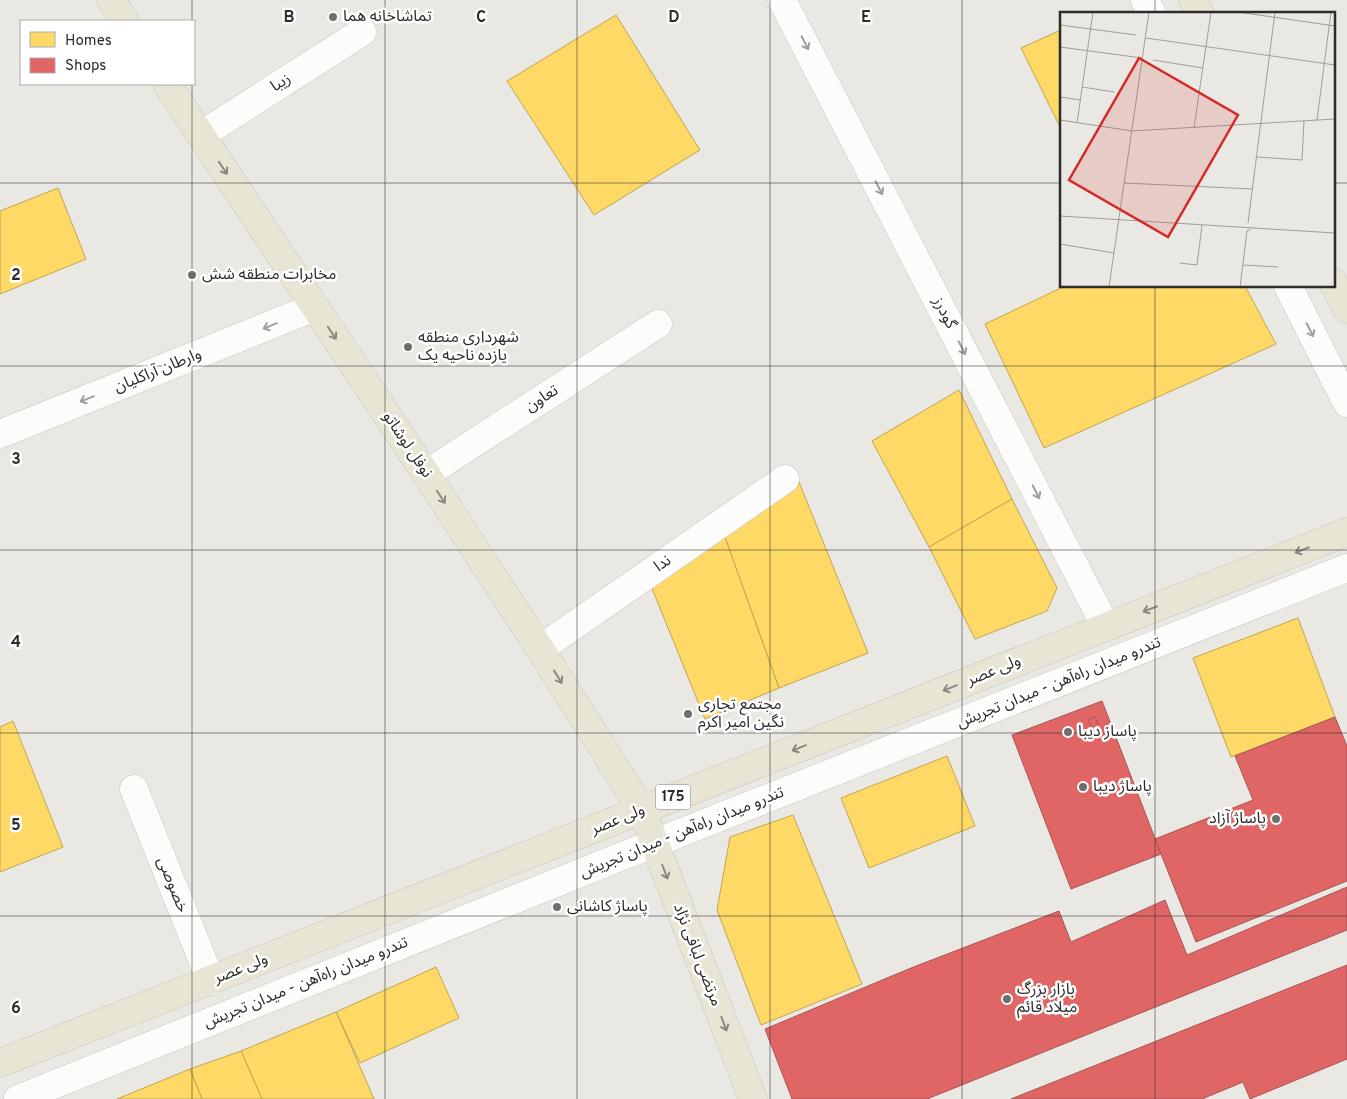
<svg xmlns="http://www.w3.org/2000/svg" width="1347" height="1099" viewBox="0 0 1347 1099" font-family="Overpass,'Noto Sans Arabic',sans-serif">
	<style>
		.homes { fill: #ffd966; stroke: #c0a555 }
		.shops { fill: #e06666; stroke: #a55 }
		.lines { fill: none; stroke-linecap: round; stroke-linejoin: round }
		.minor-casing { stroke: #c8c7c7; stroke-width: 29 }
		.major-casing { stroke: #c6c5c2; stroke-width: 29 }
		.minor { stroke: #fcfcfb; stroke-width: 28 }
		.major { stroke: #e8e5d4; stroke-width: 28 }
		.oneway { stroke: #9e9e9e }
		.oneway2 { stroke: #8a8880 }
		.grid { fill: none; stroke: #2c2c2c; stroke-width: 1; stroke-opacity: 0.55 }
		.poi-dot { fill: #6e6e6c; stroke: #fff; stroke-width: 2 }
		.labels { text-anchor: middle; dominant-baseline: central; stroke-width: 5; stroke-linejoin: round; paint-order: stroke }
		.shield { fill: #fff; stroke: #6b6b6b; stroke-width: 1 }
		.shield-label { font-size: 15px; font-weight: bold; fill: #2c2c2c }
		.poi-label { font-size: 16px; fill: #2c2c2c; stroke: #fff; text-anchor: start }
		.street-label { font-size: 16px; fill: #2c2c2c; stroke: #fff }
		.inset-road { fill: none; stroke: #9e9d99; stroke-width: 1 }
		.view { fill: #d62828; fill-opacity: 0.15; stroke: #d62828; stroke-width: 2.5 }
		.inset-edge { fill: none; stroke: #2c2c2c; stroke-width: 2.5 }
		.grid-label { font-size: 16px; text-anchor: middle; font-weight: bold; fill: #2c2c2c; stroke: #fff; stroke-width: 5; stroke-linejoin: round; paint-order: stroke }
	</style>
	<rect width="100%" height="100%" fill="#eae8e2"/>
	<g class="homes">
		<polygon points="616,15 700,150 594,215 507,81"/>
		<polygon points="1061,30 1061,129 1021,48"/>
		<polygon points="58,188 86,259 0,294 0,211"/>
		<polygon points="1065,286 1245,286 1276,344 1044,448 985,324"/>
		<polygon points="959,390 1012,499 929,547 872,441"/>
		<polygon points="797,477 868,653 779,688 722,529"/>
		<polygon points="1012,499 1057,588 1047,611 975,639 929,547"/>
		<polygon points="722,529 779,688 705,719 649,581"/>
		<polygon points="1298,618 1335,717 1231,757 1193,658"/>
		<polygon points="13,721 63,847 0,872 0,727"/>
		<polygon points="947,756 975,826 869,868 841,798"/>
		<polygon points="793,815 862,984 761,1025 717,910 730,837"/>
		<polygon points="436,967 459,1018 360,1063 336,1012"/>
		<polygon points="336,1012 374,1099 262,1099 241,1051"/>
		<polygon points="241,1051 262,1099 202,1099 190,1069"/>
		<polygon points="190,1069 202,1099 117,1099"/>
	</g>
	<g class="shops">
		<polygon points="1102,701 1161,854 1071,889 1012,735"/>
		<polygon points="1095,716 1099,727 1093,729 1088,720"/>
		<polygon points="1335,717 1347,746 1347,881 1196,942 1155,839 1253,800 1235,756"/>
		<polygon points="1347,887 1347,930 927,1099 792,1099 765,1029 911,968 1059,911 1071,942 1165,900 1187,955"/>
		<polygon points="1347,965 1347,1059 1250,1099 1243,1082 1202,1099 1011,1099"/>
	</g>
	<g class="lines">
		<defs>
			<g id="minor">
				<polyline points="782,0 1106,627"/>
				<polyline points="1145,0 1152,14"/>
				<polyline points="201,135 362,32"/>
				<polyline points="1288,286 1347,403"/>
				<polyline points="0,434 315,307"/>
				<polyline points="426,474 658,324"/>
				<polyline points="540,649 785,479"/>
				<polyline points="134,789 211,981"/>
				<polyline points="18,1099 655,843 1347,568"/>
			</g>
			<g id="major">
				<polyline points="111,0 125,21"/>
				<polyline points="1193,0 1200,14"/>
				<polyline points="167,84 426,474 540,649 642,810 753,1099"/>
				<polyline points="1333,282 1347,309"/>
				<polyline points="0,1063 1347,532"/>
			</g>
		</defs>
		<use href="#minor" class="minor-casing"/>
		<use href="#major" class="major-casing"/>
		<use href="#minor" class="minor"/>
		<use href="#major" class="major"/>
	</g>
	<defs><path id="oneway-shaft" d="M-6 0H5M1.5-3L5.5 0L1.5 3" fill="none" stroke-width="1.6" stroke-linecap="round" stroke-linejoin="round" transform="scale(1.25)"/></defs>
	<g class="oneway">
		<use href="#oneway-shaft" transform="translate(805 43) rotate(63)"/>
		<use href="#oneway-shaft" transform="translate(879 188) rotate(63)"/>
		<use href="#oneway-shaft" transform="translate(270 326) rotate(158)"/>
		<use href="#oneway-shaft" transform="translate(1310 330) rotate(63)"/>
		<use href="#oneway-shaft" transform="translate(962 348) rotate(63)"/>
		<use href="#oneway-shaft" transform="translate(87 399) rotate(158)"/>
		<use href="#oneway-shaft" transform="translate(1036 492) rotate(63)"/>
	</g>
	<g class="oneway2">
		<use href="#oneway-shaft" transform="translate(223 168) rotate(56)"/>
		<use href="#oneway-shaft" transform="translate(332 333) rotate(56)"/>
		<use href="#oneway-shaft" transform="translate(441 497) rotate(57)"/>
		<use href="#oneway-shaft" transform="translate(1302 550) rotate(159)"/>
		<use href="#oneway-shaft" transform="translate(1150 609) rotate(159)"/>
		<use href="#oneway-shaft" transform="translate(558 677) rotate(58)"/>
		<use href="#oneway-shaft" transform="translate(950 688) rotate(158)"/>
		<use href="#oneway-shaft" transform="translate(799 748) rotate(158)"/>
		<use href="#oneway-shaft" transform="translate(665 872) rotate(69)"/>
		<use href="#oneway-shaft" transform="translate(724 1024) rotate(69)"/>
	</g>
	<path class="grid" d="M 192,0 L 192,21M 385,0 L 385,1099M 577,0 L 577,1099M 770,0 L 770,1099M 962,0 L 962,1099M 1155,0 L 1155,14M 192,84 L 192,1099M 0,183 L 1061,183M 1333,183 L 1347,183M 1155,286 L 1155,1099M 0,366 L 1347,366M 0,550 L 1347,550M 0,733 L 1347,733M 0,916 L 1347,916"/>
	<g class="poi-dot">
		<circle cx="333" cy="17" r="5"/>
		<circle cx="192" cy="275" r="5"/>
		<circle cx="408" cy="347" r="5"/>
		<circle cx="688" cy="714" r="5"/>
		<circle cx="1068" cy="732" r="5"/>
		<circle cx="1083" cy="787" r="5"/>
		<circle cx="1276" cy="819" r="5"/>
		<circle cx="557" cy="907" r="5"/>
		<circle cx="1007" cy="999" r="5"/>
	</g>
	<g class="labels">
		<rect class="shield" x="655.5" y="784.5" width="35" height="25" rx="4"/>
		<g class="shield-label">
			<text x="673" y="797">175</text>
		</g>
		<g class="poi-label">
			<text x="343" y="17">تماشاخانه هما</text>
			<text x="202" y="275">مخابرات منطقه شش</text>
			<text x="418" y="338">شهرداری منطقه<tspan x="418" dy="18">یازده ناحیه یک</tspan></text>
			<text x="698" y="705">مجتمع تجاری<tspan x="698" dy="18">نگین امیر اکرم</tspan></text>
			<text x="1078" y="732">پاساز دیبا</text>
			<text x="1093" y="787">پاساژ دیبا</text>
			<text x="1266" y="819" text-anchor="end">پاساژ آزاد</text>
			<text x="567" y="907">پاساژ کاشانی</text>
			<text x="1017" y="990">بازار بزرگ<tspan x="1017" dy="18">میلاد قائم</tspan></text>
		</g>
		<g class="street-label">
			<text transform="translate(281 83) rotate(-33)">زیبا</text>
			<text transform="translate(944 313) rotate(63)">گودرز</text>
			<text transform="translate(158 371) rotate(-22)">وارطان آراکلیان</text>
			<text transform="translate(542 399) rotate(-33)">تعاون</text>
			<text transform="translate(407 445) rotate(56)">نوفل لوشاتو</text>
			<text transform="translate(663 564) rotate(-35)">ندا</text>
			<text transform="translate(994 671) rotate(-22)">ولی عصر</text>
			<text transform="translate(1059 683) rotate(-22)">تندرو میدان راه‌آهن - میدان تجریش</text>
			<text transform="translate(618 820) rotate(-22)">ولی عصر</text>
			<text transform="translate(682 833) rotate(-22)">تندرو میدان راه‌آهن - میدان تجریش</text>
			<text transform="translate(172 885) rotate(68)">خصوصی</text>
			<text transform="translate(697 955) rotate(69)">مرتضی لبافی نژاد</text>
			<text transform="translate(241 969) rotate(-22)">ولی عصر</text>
			<text transform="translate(306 983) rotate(-22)">تندرو میدان راه‌آهن - میدان تجریش</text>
		</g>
	</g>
	<g transform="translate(1060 12)">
		<rect width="275" height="275" fill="#eae8e2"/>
		<path class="inset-road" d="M 178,0 L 275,14M 0,13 L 76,23M 86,26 L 275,53M 0,35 L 82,46M 93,48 L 143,56M 22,75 L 54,80M 0,85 L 21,88M 0,108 L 72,119 L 275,107M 257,108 L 271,0M 17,111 L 33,0M 134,116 L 151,0M 197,145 L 242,148 L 244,109M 64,171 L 193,177M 0,204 L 275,221M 188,211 L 215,0M 0,232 L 54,241M 120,251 L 137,253 L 142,213M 183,253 L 218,255M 49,275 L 89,0M 180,275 L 187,219 L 191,217"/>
		<path class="view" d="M 79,46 L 178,103 L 108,225 L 9,168 Z"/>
		<rect width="275" height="275" class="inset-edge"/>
	</g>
	<g class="grid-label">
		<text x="289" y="22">B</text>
		<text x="481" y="22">C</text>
		<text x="674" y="22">D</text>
		<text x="866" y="22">E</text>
		<text x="16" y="280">2</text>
		<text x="16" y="464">3</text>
		<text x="16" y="647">4</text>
		<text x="16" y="830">5</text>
		<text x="16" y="1013">6</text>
	</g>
	<rect x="20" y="20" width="175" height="65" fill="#ffffff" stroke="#ababab"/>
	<rect x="30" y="32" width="25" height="15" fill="#ffd966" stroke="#ababab"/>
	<text x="65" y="45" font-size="15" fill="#2c2c2c">Homes</text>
	<rect x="30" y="58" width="25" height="15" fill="#e06666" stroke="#ababab"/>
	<text x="65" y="70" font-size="15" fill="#2c2c2c">Shops</text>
</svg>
